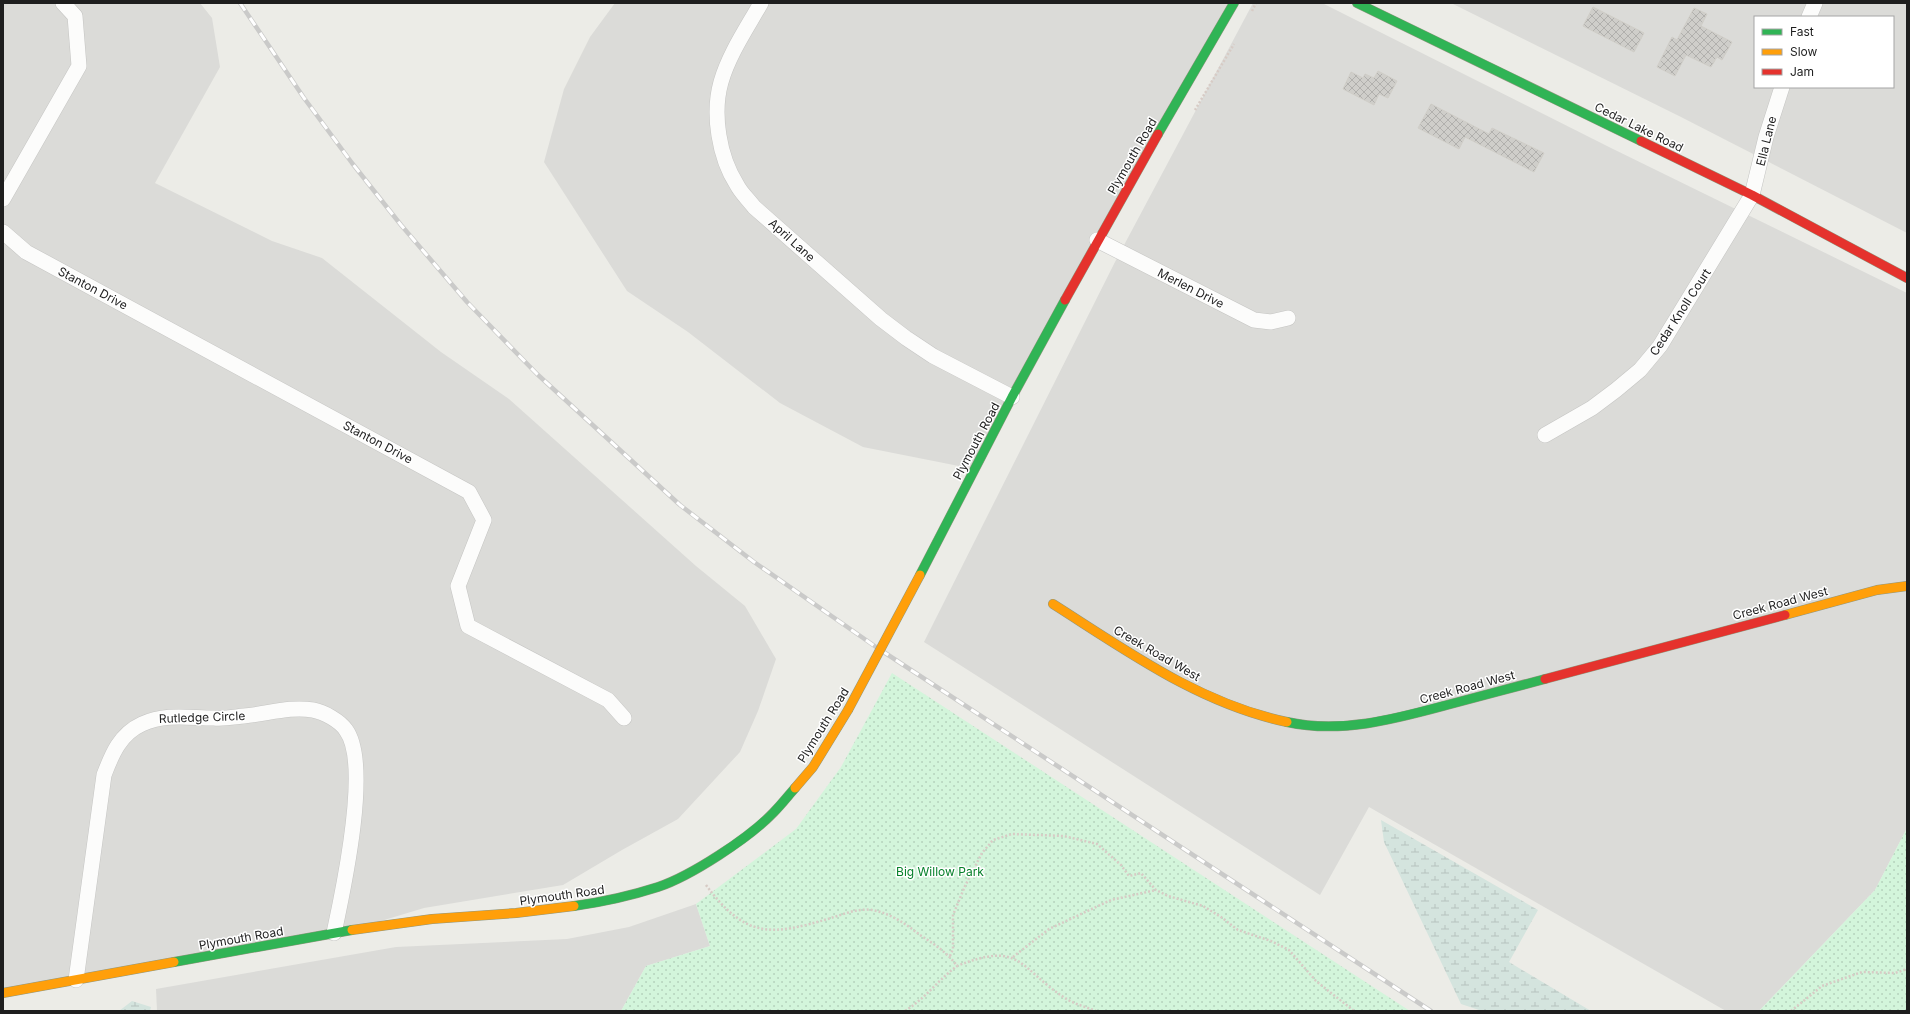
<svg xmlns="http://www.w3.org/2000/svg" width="1910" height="1014" viewBox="0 0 1910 1014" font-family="Inter,sans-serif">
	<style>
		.residential { fill: #dbdbd8; fill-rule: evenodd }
		.wetland { fill: url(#wetland-marsh) }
		.park { fill: url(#park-dots) }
		.building { fill: url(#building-cross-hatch); stroke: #d0cec8 }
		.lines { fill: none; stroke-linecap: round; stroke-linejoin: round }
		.street-casing { stroke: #c5c5c3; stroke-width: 16 }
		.fast-casing { stroke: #90977e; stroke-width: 10 }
		.slow-casing { stroke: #90977e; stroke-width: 10 }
		.jam-casing { stroke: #90977e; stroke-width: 10 }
		.path { stroke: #d7cbc5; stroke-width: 2.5; stroke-dasharray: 2 2; stroke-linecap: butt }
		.street { stroke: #fcfcfb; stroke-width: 15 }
		.fast { stroke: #30b455; stroke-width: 9 }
		.slow { stroke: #ff9f0a; stroke-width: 9 }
		.jam { stroke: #e5322d; stroke-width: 9 }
		.rail-casing { stroke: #cacac9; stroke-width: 4.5 }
		.rail { stroke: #fff; stroke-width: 3; stroke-dasharray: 9; stroke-linecap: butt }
		.slow-bridge-casing { stroke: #90977e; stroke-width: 10; stroke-linecap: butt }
		.slow-bridge { stroke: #ff9f0a; stroke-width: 9 }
		.labels { text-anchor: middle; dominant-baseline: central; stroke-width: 3; stroke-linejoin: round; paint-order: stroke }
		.street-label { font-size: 12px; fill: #1e1e1e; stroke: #fff }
		.park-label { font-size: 12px; fill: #07812b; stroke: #fff }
	</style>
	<defs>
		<pattern id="wetland-marsh" width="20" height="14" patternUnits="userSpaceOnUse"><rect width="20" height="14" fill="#d4e4de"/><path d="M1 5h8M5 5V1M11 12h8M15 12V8" fill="none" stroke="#b6c3be"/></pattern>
		<pattern id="park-dots" width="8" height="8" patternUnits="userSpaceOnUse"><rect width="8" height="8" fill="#d3f5db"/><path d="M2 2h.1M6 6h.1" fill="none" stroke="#b5d2bc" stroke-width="1.8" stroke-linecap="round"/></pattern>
		<pattern id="building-cross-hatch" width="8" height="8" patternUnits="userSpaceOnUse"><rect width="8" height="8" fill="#cfceca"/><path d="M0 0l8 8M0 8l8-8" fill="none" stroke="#b1b0ad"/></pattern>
	</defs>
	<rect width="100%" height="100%" fill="#ecece7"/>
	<g class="residential">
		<polygon points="3,3 200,3 212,18 220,67 155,183 272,241 322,258 441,352 509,399 696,566 745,606 776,659 758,711 740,752 678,819 622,850 563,885 424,908 341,933 3,993"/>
		<polygon points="615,3 1235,3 974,469 863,447 780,403 688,332 627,291 544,162 564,89 590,37"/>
		<polygon points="1253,3 1322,3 1611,148 1907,293 1907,828 1875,890 1759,1011 1726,1011 1369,807 1320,895 924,642 1115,262"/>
		<path d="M 1451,3 L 1907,3 L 1907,233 L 1681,117 ZM 1755,17 L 1893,17 L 1893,87 L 1755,87 Z"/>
		<polygon points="696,904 710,946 646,966 621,1011 157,1011 156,989 396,947 567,939 629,927"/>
	</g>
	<g class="wetland">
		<polygon points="1381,820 1538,910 1509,962 1591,1011 1482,1011 1461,1004 1384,842"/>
		<polygon points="132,1001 151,1007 150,1011 119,1011"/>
	</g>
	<g class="park">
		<polygon points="892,673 1410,1011 621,1011 646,966 710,946 696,904 796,829 841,767"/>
		<polygon points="1907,828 1907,1011 1759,1011 1875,890"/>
	</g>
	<g class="building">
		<polygon points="1593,7 1644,33 1634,52 1583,26"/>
		<polygon points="1694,8 1707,14 1701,26 1732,42 1722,60 1717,57 1711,67 1686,55 1675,76 1657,67 1672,37 1677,40"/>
		<polygon points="1378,71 1397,81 1388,98 1379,94 1374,105 1343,89 1351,72 1363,78 1365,74 1374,78"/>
		<polygon points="1431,104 1489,134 1492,128 1544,153 1534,172 1465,137 1459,149 1418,128"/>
	</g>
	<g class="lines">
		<defs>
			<g id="street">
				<path d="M 761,3 C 747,28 729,54 721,82 C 712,114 719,157 737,185 C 741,193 749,200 754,207 L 881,319 L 906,338 L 933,356 L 1012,397"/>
				<polyline points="1809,17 1815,3"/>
				<polyline points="3,199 79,66 75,16 63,3"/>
				<polyline points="3,232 26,252 469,492 484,520 458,586 468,626 608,700 624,718"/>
				<polyline points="1097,240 1254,320 1271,322 1288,318"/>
				<polyline points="1545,435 1592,408 1616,390 1640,370 1660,346 1752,195 1766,137 1782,87"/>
				<path d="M 76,980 L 104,775 C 112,754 120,734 142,724 C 166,713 189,718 214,718 C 224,719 234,717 244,716 C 267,714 290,706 313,710 C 324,712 340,721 346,730 C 371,764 343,891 334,933"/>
			</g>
			<g id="fast">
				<polyline points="1357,3 1641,141"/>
				<polyline points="1158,134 1234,3"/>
				<polyline points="920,575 1012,397 1065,300"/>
				<path d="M 1287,722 C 1341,734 1395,719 1447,705 C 1480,696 1512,688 1545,679"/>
				<path d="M 574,906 C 603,902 630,896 658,887 C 691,876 749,838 773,813 C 781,805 788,796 795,788"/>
				<polyline points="174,962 352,930"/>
			</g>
			<g id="slow">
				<path d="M 1053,604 C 1127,651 1200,704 1287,722"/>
				<polyline points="1785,615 1877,590 1907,586"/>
				<polyline points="795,788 813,767 848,710"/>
				<polyline points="352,930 432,919 516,913 574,906"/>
				<polyline points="3,993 174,962"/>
			</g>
			<g id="jam">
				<polyline points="1641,141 1752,195 1907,278"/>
				<polyline points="1065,300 1158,134"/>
				<polyline points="1545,679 1785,615"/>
			</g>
		</defs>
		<use href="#street" class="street-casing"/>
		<use href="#fast" class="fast-casing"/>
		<use href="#slow" class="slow-casing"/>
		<use href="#jam" class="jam-casing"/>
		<g class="path">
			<polyline points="1252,11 1256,3"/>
			<polyline points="1195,110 1234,44"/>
			<path d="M 706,885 C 746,939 771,936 831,918 C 844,914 858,908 872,910 C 890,913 906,924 920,935 C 934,944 948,953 957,966 C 1022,940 1018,968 1065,998 C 1074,1004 1086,1007 1096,1011"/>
			<polyline points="950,956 953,949 953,915 965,886 982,853 993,840 1012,834 1064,836 1097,844 1121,865 1129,876 1141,873 1156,890 1168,896 1203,906 1221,917 1238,930 1271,941 1289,950 1316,981 1354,1011"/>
			<polyline points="1013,957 1049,929 1111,900 1156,890"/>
			<path d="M 905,1011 C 926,998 938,980 957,966"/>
			<polyline points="1791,1011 1822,986 1862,972 1895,973 1907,969"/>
		</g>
		<use href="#street" class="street"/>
		<use href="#fast" class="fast"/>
		<use href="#slow" class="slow"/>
		<use href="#jam" class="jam"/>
		<defs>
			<polyline id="rail" points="240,3 304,98 352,163 401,225 467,302 537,374 680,505 754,562 876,647 1431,1011"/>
		</defs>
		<use href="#rail" class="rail-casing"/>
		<use href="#rail" class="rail"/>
		<defs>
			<polyline id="slow-bridge" points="848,710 920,575"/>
		</defs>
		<use href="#slow-bridge" class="slow-bridge-casing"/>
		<use href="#slow-bridge" class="slow-bridge"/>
	</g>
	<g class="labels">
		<g class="street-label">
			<text transform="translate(1639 127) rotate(26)">Cedar Lake Road</text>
			<text transform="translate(1766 141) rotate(-76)">Ella Lane</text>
			<text transform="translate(1132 156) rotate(-60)">Plymouth Road</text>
			<text transform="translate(792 240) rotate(42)">April Lane</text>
			<text transform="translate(93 288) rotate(28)">Stanton Drive</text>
			<text transform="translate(1191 288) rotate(27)">Merlen Drive</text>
			<text transform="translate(1680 312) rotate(-57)">Cedar Knoll Court</text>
			<text transform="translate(976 441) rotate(-62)">Plymouth Road</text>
			<text transform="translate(378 442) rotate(28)">Stanton Drive</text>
			<text transform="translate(1780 603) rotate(-15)">Creek Road West</text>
			<text transform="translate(1157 653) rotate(30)">Creek Road West</text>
			<text transform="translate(1467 687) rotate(-15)">Creek Road West</text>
			<text transform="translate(202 717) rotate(-2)">Rutledge Circle</text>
			<text transform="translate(823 725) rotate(-58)">Plymouth Road</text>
			<text transform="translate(562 895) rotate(-8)">Plymouth Road</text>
			<text transform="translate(241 938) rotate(-10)">Plymouth Road</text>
		</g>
		<g class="park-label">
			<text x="940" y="871">Big Willow Park</text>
		</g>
	</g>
	<rect width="1910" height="1014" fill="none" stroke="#1e1e1e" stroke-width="8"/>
	<rect x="1754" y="16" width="140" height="72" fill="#ffffff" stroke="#a5a5a5"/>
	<rect x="1762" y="29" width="20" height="6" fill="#30b455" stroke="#a5a5a5"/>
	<text x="1790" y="36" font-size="12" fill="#1e1e1e">Fast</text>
	<rect x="1762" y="49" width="20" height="6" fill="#ff9f0a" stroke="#a5a5a5"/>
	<text x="1790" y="56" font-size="12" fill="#1e1e1e">Slow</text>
	<rect x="1762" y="69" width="20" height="6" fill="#e5322d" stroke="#a5a5a5"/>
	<text x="1790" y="76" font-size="12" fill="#1e1e1e">Jam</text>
</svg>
